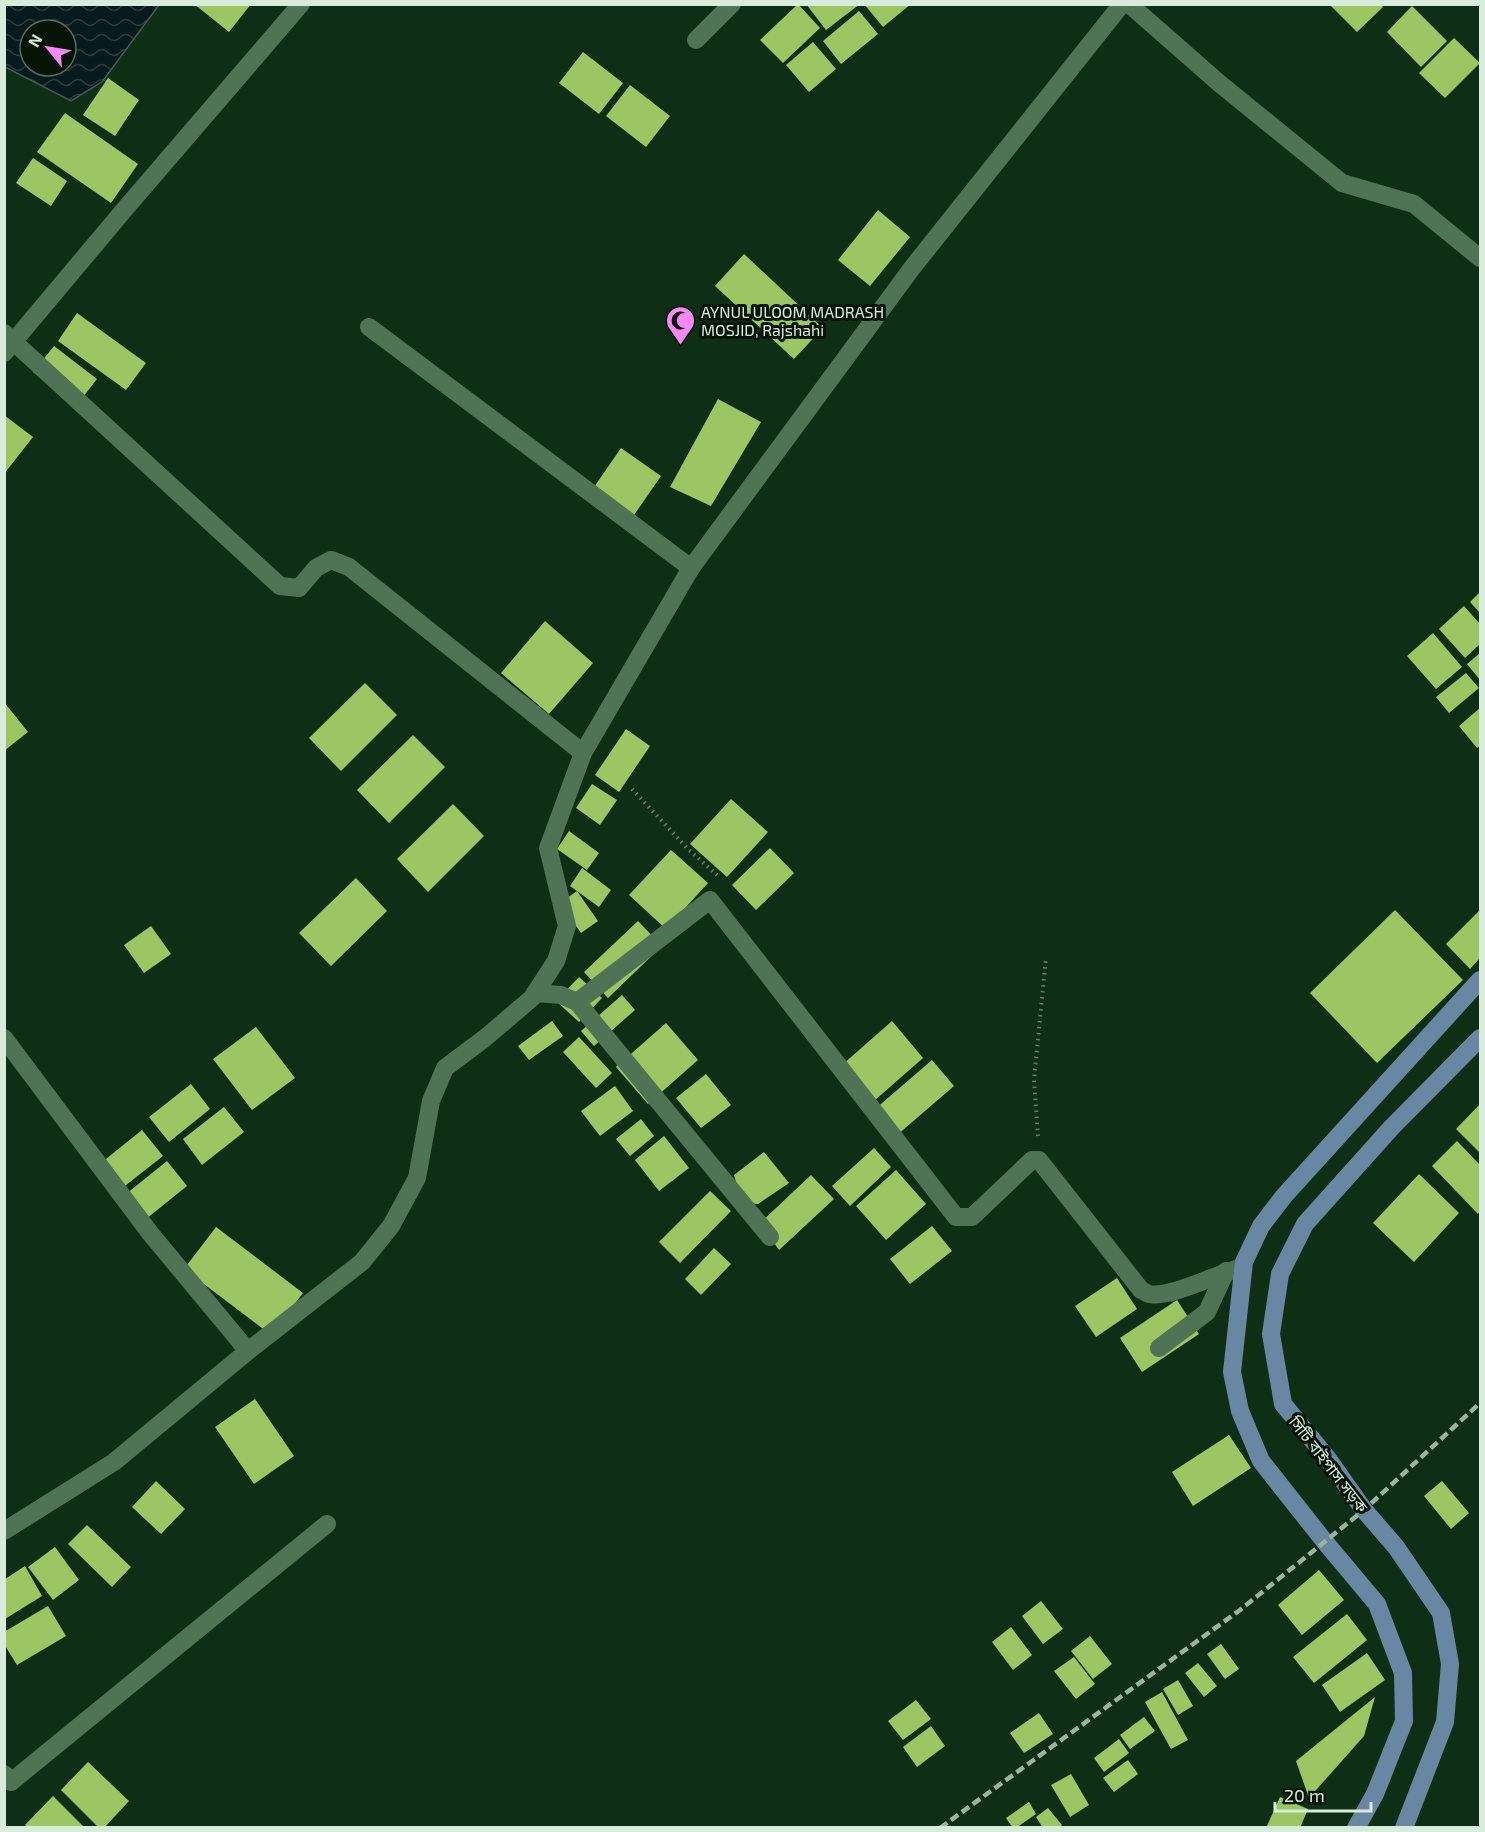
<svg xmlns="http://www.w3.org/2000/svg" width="1485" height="1832" viewBox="0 0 1485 1832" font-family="'Exo 2','Noto Sans Bengali',sans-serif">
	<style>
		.water { fill: url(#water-waves); stroke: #465a57; stroke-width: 1.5; fill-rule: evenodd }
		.building { fill: #9cc664 }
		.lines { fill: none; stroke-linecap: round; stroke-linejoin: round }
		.path { stroke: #66816b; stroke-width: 4; stroke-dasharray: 1.5 4.5; stroke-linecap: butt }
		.street { stroke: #507255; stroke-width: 18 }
		.primary { stroke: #6986a3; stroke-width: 18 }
		.rail { stroke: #9cb39f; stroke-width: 4.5; stroke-dasharray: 9 4.5; stroke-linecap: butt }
		.labels { text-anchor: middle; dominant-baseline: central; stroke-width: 6; stroke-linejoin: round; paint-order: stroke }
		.poi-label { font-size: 16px; fill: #d9ecdb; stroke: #061408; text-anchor: start }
		.street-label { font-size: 16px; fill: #d9ecdb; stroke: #061408 }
	</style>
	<defs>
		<pattern id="water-waves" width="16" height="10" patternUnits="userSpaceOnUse" patternTransform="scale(1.5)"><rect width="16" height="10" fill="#071b1e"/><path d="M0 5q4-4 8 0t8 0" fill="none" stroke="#2b3c3e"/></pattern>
	</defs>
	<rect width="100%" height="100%" fill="#0e2f15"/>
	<path class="water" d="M 4,5 L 5,4 L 159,5 L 102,82 L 71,101 L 5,67 ZM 30,30 L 66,30 L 66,66 L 30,66 Z"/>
	<g class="building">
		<polygon points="194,4 251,4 229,32"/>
		<polygon points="798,4 820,28 783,63 760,40"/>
		<polygon points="806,4 860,4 826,30"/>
		<polygon points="864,4 911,4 883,27"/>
		<polygon points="1329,4 1381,4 1383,7 1357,32"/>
		<polygon points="1412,6 1447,41 1421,67 1387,32"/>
		<polygon points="859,11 878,34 841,64 823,41"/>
		<polygon points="1454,38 1480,63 1445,98 1419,73"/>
		<polygon points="813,42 836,69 809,92 786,65"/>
		<polygon points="583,52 623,83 599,114 559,83"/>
		<polygon points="108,78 139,100 115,136 83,115"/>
		<polygon points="630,85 670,116 646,147 606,116"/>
		<polygon points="65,113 138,164 111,203 37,152"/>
		<polygon points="33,158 67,181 51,206 16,183"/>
		<polygon points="878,210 910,237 870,286 838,260"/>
		<polygon points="744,254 823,328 794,359 715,286"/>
		<polygon points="77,313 146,363 126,390 58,341"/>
		<polygon points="54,346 97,379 76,406 33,372"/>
		<polygon points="718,399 761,422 711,506 670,487"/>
		<polygon points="4,415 33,437 4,474"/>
		<polygon points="621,448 661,476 632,518 592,490"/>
		<polygon points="1480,592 1480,613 1470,602"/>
		<polygon points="1464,606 1480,624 1480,644 1465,658 1439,629"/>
		<polygon points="545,621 593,663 549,714 501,673"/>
		<polygon points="1433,633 1462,667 1436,689 1407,656"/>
		<polygon points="1480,653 1480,680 1467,664"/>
		<polygon points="1466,673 1479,688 1449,713 1436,697"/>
		<polygon points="365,683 397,715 341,771 309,738"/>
		<polygon points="4,702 28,732 4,751"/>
		<polygon points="1480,708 1480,746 1477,748 1459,726"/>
		<polygon points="626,729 650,746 619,792 595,775"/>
		<polygon points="413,735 445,767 389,823 357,790"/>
		<polygon points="592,784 617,800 600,825 576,808"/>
		<polygon points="731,799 768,832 727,877 690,844"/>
		<polygon points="453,804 484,836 428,892 397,859"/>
		<polygon points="569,831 599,853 587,870 557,849"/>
		<polygon points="770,848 794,873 756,910 732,885"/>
		<polygon points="671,850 708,883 666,929 629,895"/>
		<polygon points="582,868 611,890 599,907 570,886"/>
		<polygon points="356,878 387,911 331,966 299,933"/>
		<polygon points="577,891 598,921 581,933 560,903"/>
		<polygon points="1395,910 1463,980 1377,1063 1310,993"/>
		<polygon points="1480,910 1480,958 1470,969 1446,944"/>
		<polygon points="638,921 662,946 608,998 584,972"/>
		<polygon points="151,926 171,954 144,973 124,945"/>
		<polygon points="579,977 602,998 579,1022 556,1001"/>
		<polygon points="622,995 635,1010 594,1046 581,1031"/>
		<polygon points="552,1021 563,1036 529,1060 518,1046"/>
		<polygon points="892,1021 923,1058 874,1101 842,1065"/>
		<polygon points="666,1023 698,1060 648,1104 616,1067"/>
		<polygon points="256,1027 295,1078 252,1110 213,1059"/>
		<polygon points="579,1037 612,1073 596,1088 563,1052"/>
		<polygon points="932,1060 954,1086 896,1136 874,1110"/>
		<polygon points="706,1074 731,1105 701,1128 676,1098"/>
		<polygon points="191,1084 210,1109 169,1142 149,1117"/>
		<polygon points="615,1086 633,1111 600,1136 581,1111"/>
		<polygon points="1480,1104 1480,1153 1456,1129"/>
		<polygon points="224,1107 244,1132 202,1165 183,1139"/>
		<polygon points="641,1119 654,1136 630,1156 616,1139"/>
		<polygon points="142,1130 163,1156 121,1189 101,1163"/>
		<polygon points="664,1136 689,1168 659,1191 635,1160"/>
		<polygon points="1457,1141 1480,1165 1480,1211 1478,1214 1432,1166"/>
		<polygon points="874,1148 891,1167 850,1206 832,1186"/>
		<polygon points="764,1152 789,1183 758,1204 742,1203 734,1175"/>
		<polygon points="167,1161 187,1186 146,1219 126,1194"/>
		<polygon points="896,1170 926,1204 886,1240 856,1206"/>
		<polygon points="1419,1174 1459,1213 1414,1262 1373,1223"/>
		<polygon points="811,1175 834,1199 779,1250 770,1237 757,1226"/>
		<polygon points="710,1191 731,1211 680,1263 659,1242"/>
		<polygon points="932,1226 952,1251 910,1284 890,1259"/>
		<polygon points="216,1227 303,1293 271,1335 184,1269"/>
		<polygon points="714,1248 731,1264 701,1295 685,1279"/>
		<polygon points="1117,1278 1137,1309 1096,1337 1075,1306"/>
		<polygon points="1177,1300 1199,1334 1142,1372 1120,1338"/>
		<polygon points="255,1399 294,1456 254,1484 215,1427"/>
		<polygon points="1229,1435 1251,1468 1193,1506 1172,1472"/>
		<polygon points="156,1481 185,1509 161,1534 132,1507"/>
		<polygon points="1442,1481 1469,1513 1451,1529 1424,1496"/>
		<polygon points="87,1525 131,1567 112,1587 68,1544"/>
		<polygon points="55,1547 79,1580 53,1600 28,1567"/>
		<polygon points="25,1566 42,1596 5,1619 5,1579"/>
		<polygon points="1319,1570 1344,1600 1302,1635 1278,1605"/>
		<polygon points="1041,1601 1063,1629 1043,1644 1022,1616"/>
		<polygon points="48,1606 66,1636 17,1665 4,1644 4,1632"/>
		<polygon points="1347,1614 1367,1640 1314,1683 1293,1657"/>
		<polygon points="1011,1627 1032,1655 1013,1670 992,1642"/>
		<polygon points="1090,1636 1112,1664 1093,1679 1071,1651"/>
		<polygon points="1221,1644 1239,1669 1225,1679 1207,1654"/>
		<polygon points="1367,1653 1385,1680 1340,1712 1322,1685"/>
		<polygon points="1074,1657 1095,1684 1076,1699 1054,1671"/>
		<polygon points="1198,1663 1217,1686 1204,1697 1185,1673"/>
		<polygon points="1178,1680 1193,1706 1178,1715 1163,1689"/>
		<polygon points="1162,1692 1188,1740 1171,1749 1145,1702"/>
		<polygon points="1375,1697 1364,1736 1309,1798 1296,1761"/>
		<polygon points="916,1700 931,1719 903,1740 888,1721"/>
		<polygon points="1039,1713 1053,1734 1024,1753 1010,1733"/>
		<polygon points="1144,1717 1155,1731 1130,1749 1120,1735"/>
		<polygon points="931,1726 945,1746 917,1767 903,1747"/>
		<polygon points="1119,1739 1129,1753 1104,1772 1094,1758"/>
		<polygon points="1128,1760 1138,1774 1114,1792 1103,1778"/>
		<polygon points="88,1762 129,1801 104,1828 99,1828 61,1790"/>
		<polygon points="1071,1774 1089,1805 1070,1817 1051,1785"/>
		<polygon points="53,1796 85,1828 28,1828 25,1825"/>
		<polygon points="1280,1797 1308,1809 1300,1828 1266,1828"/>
		<polygon points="1029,1802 1036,1814 1016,1828 1013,1828 1006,1818"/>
		<polygon points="1048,1808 1062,1825 1059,1828 1043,1828 1036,1817"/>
	</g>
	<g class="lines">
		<g class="path">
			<polyline points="632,789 688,849 717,875"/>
			<polyline points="1038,1136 1034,1080 1046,957"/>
		</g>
		<g class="street">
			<polyline points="1129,4 1219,83 1342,183 1414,204 1480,258"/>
			<polyline points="696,40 732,4"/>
			<polyline points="369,327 691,568"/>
			<polyline points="4,333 280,586 299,588 316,568 331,560 349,567 583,753"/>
			<polyline points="4,353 124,210 301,4"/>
			<path d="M 535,993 L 561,995 L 577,1002 L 710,900 L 956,1217 L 972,1217 L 1032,1160 L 1039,1160 L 1141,1290 C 1142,1290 1148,1294 1149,1294 C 1172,1298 1218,1273 1243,1267"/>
			<polyline points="577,1002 770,1237"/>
			<polyline points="4,1038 150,1233 248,1351 114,1462 4,1531"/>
			<polyline points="1159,1348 1207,1312 1226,1271"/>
			<polyline points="248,1351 362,1262 391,1226 417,1178 431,1101 445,1068 485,1038 532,998 556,961 567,926 548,848 583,753 691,568 912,268 1122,4"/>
			<polyline points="4,1774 11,1782 327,1524"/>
		</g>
		<g class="primary">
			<polyline points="1356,1828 1375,1794 1404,1721 1403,1673 1377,1604 1325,1542 1261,1461 1240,1411 1232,1372 1244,1262 1261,1226 1284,1196 1480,980"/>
			<polyline points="1404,1828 1445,1722 1450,1664 1441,1613 1396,1547 1364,1510 1328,1459 1283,1404 1271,1334 1280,1274 1305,1224 1392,1127 1480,1038"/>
		</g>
		<polyline class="rail" points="940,1828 1240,1610 1364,1510 1480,1403"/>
	</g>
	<defs>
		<symbol id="mosque-pin" viewBox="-11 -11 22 30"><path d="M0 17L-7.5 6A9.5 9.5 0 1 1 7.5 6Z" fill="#f489f1" stroke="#061408"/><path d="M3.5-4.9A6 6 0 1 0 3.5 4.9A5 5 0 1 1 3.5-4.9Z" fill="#111"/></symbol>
	</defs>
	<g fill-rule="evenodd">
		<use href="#mosque-pin" x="664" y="304" width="33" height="45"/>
	</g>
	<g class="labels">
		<g class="poi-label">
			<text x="701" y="311">AYNUL ULOOM MADRASH<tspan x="701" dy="18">MOSJID, Rajshahi</tspan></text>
		</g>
		<g class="street-label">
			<text transform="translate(1329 1464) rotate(52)">সিটি বাইপাস সড়ক</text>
		</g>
	</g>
	<rect width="1485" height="1832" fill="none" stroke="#d9ecdb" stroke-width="12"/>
	<g transform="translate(48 48) rotate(300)"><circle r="28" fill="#061408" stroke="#5a6a5c" stroke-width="1.5"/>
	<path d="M0-4.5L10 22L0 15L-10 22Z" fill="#f489f1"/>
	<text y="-9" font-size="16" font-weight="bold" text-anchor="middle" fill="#d9ecdb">N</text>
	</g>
	<path d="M1275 1802v9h96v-9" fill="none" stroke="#d9ecdb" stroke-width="3"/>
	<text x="1284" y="1802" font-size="18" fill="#d9ecdb" stroke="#061408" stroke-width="4.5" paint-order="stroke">20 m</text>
</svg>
